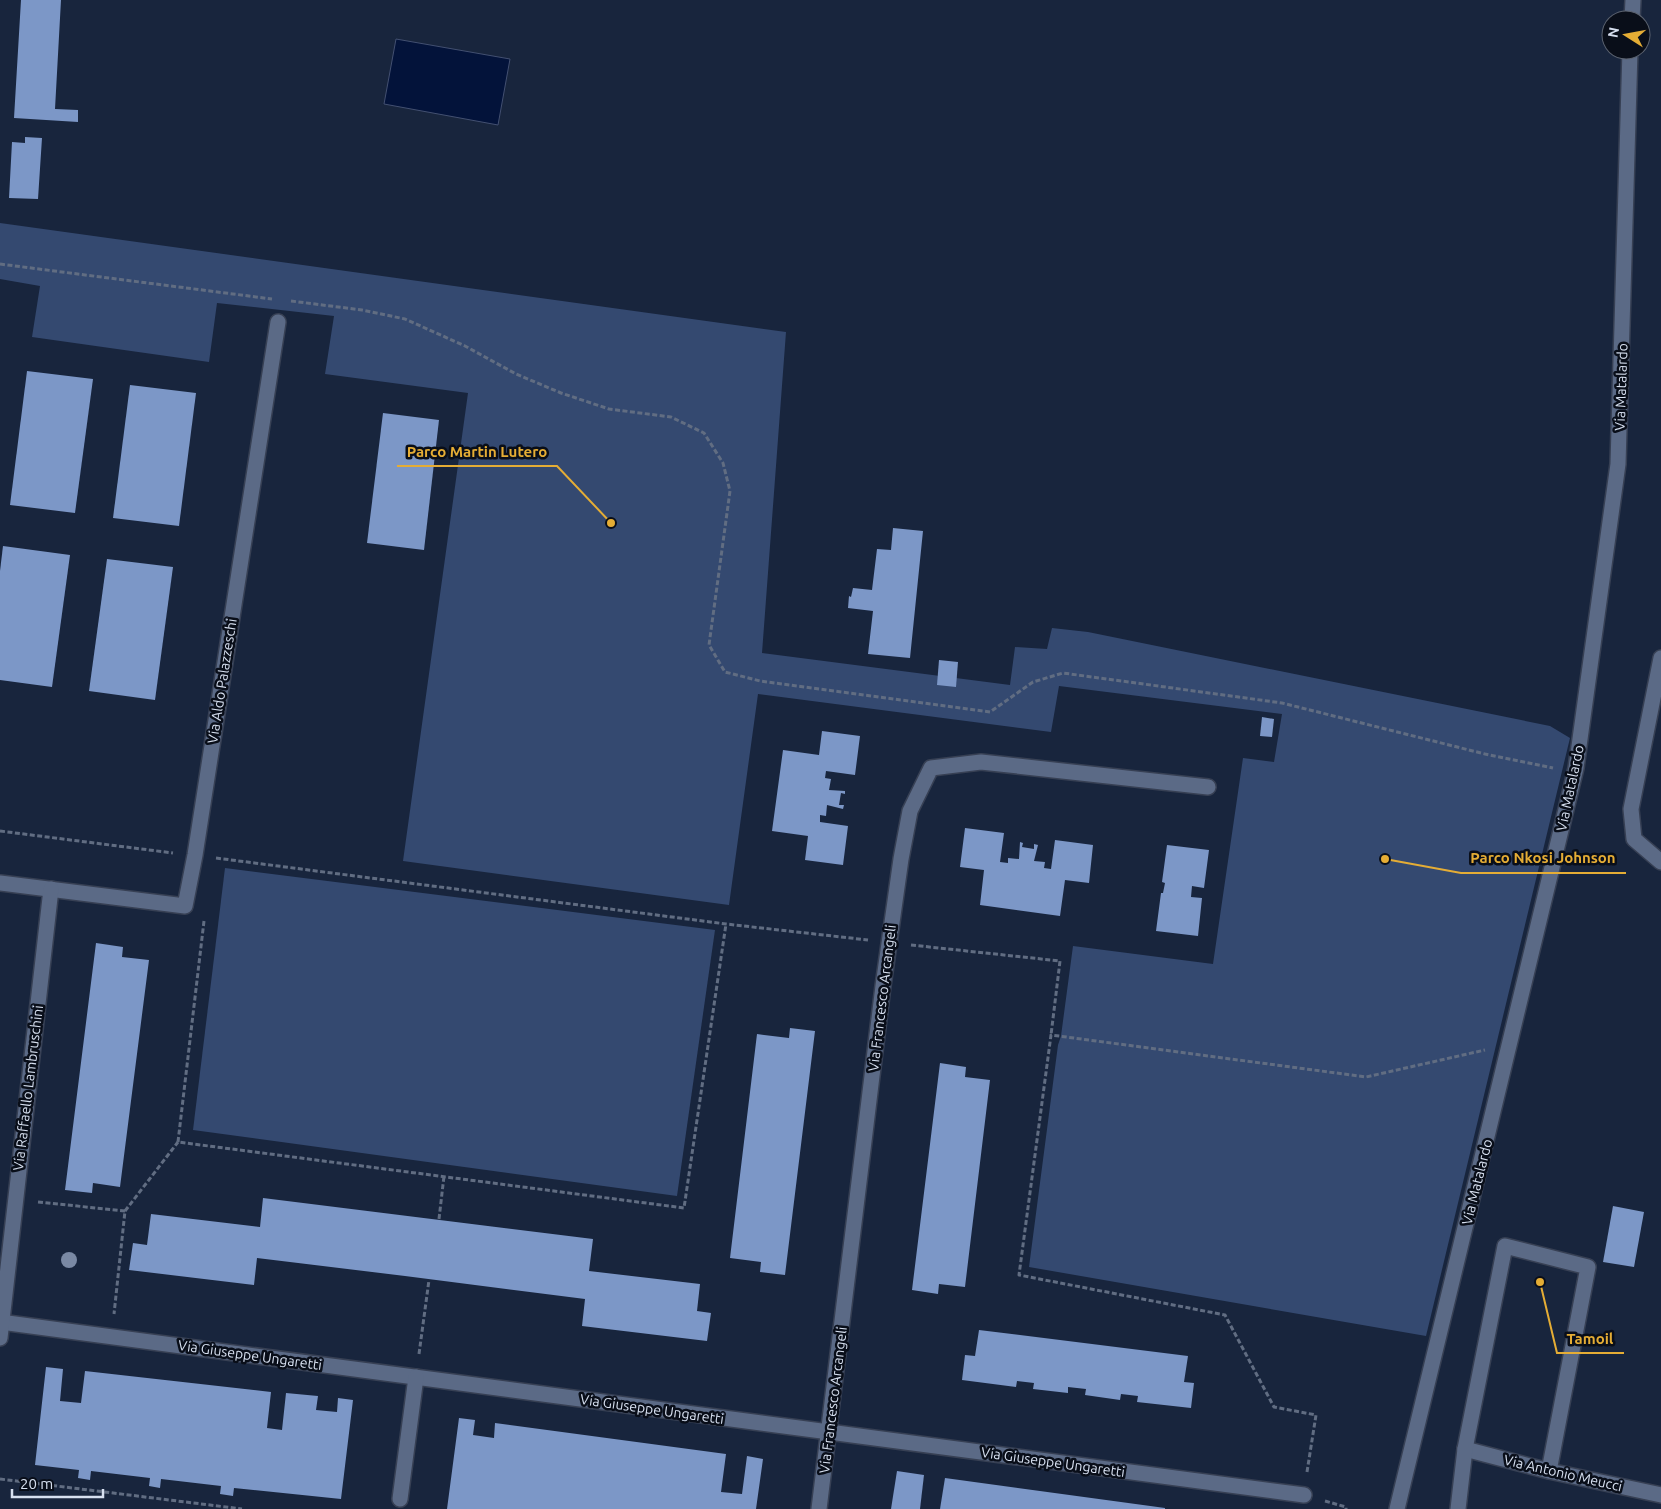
<svg xmlns="http://www.w3.org/2000/svg" width="1661" height="1509" viewBox="0 0 1661 1509" font-family="Ubuntu,sans-serif">
	<style>
		.green { fill: #344970 }
		.water { fill: #03133a; stroke: #435071 }
		.building { fill: #7c97c7 }
		.lines { fill: none; stroke-linecap: round; stroke-linejoin: round }
		.minor-casing { stroke: #374054; stroke-width: 18 }
		.path { stroke: #616d82; stroke-width: 3; stroke-dasharray: 5 2.5; stroke-linecap: butt }
		.minor { stroke: #5b6a86; stroke-width: 15 }
		.tree { fill: #7a89a4 }
		.labels { text-anchor: middle; dominant-baseline: central; stroke-width: 5; stroke-linejoin: round; paint-order: stroke }
		.street-label { font-size: 14px; fill: #d7e0f0; stroke: #090e19 }
		.leader { fill: none; stroke: #e5ad35; stroke-width: 2 }
		.callout-dot { fill: #e5ad35; stroke: #090e19; stroke-width: 2 }
		.callout-label { font-size: 15px; text-anchor: middle; font-weight: bold; fill: #e5ad35; stroke: #090e19; stroke-width: 5; stroke-linejoin: round; paint-order: stroke }
	</style>
	<rect width="100%" height="100%" fill="#18253d"/>
	<g class="green">
		<polygon points="0,223 786,332 762,653 1010,685 1015,647 1047,649 1052,628 1088,632 1550,726 1570,738 1426,1336 1029,1267 1058,1045 1061,1036 1073,946 1213,964 1243,758 1274,762 1282,714 1059,686 1051,732 758,694 729,905 403,861 468,393 325,374 334,316 217,303 209,362 32,337 40,286 0,279"/>
		<polygon points="225,868 715,930 677,1196 193,1130"/>
	</g>
	<polygon class="water" points="396,39 510,59 498,125 384,104"/>
	<g class="building">
		<polygon points="21,0 61,0 55,109 78,110 78,122 14,118"/>
		<polygon points="25,137 42,138 38,199 9,198 12,142 25,143"/>
		<polygon points="27,371 93,379 75,513 10,505"/>
		<polygon points="130,385 196,393 179,526 113,518"/>
		<polygon points="383,413 439,420 424,550 367,543"/>
		<polygon points="893,528 923,531 910,658 868,654 873,611 848,608 849,596 851,597 853,588 872,590 877,549 891,550"/>
		<polygon points="3,546 70,555 52,687 0,680 0,571"/>
		<polygon points="107,559 173,567 155,700 89,691"/>
		<polygon points="939,660 958,662 956,687 937,685"/>
		<polygon points="1262,717 1274,719 1272,737 1260,736"/>
		<polygon points="822,731 860,736 855,775 826,771 825,778 831,779 829,790 845,791 845,794 841,793 839,805 844,805 843,809 827,805 826,816 820,815 820,822 848,826 843,865 805,860 808,836 772,831 783,750 819,755"/>
		<polygon points="965,828 1004,833 1000,862 1008,863 1008,858 1019,859 1020,842 1023,843 1022,847 1034,849 1034,844 1038,845 1034,861 1045,862 1044,868 1051,869 1055,840 1093,845 1089,883 1065,880 1060,916 980,905 984,870 960,867"/>
		<polygon points="1167,845 1209,850 1204,888 1192,886 1191,897 1202,898 1198,936 1156,931 1161,893 1163,893 1165,883 1162,882"/>
		<polygon points="96,943 123,947 122,957 149,960 120,1187 93,1183 92,1193 65,1190"/>
		<polygon points="790,1028 815,1031 785,1275 760,1272 761,1262 730,1258 757,1034 789,1038"/>
		<polygon points="940,1063 966,1067 965,1077 990,1080 965,1287 939,1284 938,1294 912,1290"/>
		<polygon points="263,1198 593,1239 589,1271 700,1284 697,1311 711,1313 707,1341 582,1326 585,1299 405,1276 257,1258 254,1285 129,1270 133,1243 147,1245 151,1214 260,1227"/>
		<polygon points="1613,1206 1644,1212 1634,1267 1603,1262"/>
		<polygon points="979,1330 1188,1356 1184,1382 1194,1383 1191,1408 1137,1402 1138,1396 1121,1394 1120,1400 1085,1395 1086,1389 1068,1387 1068,1393 1033,1389 1034,1383 1017,1381 1016,1387 962,1380 965,1355 975,1356"/>
		<polygon points="46,1367 63,1369 60,1401 81,1403 85,1371 271,1392 267,1428 282,1430 286,1393 318,1396 316,1410 337,1412 338,1398 353,1400 341,1499 234,1488 233,1496 220,1494 221,1486 161,1479 160,1488 149,1486 150,1478 91,1471 90,1480 78,1478 79,1470 35,1465"/>
		<polygon points="459,1418 475,1420 473,1435 494,1438 495,1423 726,1454 721,1492 742,1494 747,1456 763,1459 756,1509 447,1509"/>
		<polygon points="897,1471 924,1475 920,1509 891,1509"/>
		<polygon points="945,1478 1165,1508 1165,1509 940,1509"/>
	</g>
	<g class="lines">
		<defs>
			<g id="minor">
				<polyline points="1632,20 1633,0"/>
				<polyline points="1661,658 1631,809 1634,839 1661,862"/>
				<polyline points="0,883 185,906 195,855 278,322"/>
				<polyline points="0,1322 1304,1495"/>
				<polyline points="0,1338 51,889"/>
				<polyline points="1465,1449 1549,1471 1661,1495"/>
				<polyline points="400,1499 416,1377"/>
				<polyline points="819,1509 883,986 901,859 910,811 931,768 981,762 1208,787"/>
				<polyline points="1397,1509 1576,768 1618,464 1630,50"/>
				<polyline points="1458,1509 1465,1449 1505,1246 1588,1267 1549,1471"/>
			</g>
		</defs>
		<use href="#minor" class="minor-casing"/>
		<g class="path">
			<polyline points="0,264 272,299"/>
			<polyline points="291,301 362,310 405,319 465,346 516,374 561,393 609,409 671,417 704,433 723,463 730,491 709,645 725,672 760,681 990,712 1033,682 1063,673 1282,703 1485,754 1553,768"/>
			<polyline points="0,831 173,853"/>
			<polyline points="216,858 726,924 868,940"/>
			<polyline points="204,921 178,1142 684,1208 726,924"/>
			<polyline points="911,945 1060,961 1051,1035"/>
			<polyline points="38,1202 125,1211 114,1314"/>
			<polyline points="125,1211 178,1142"/>
			<polyline points="439,1219 444,1176"/>
			<polyline points="419,1354 429,1280"/>
			<polyline points="1307,1472 1316,1415 1274,1407 1225,1315 1019,1275 1051,1035 1366,1077 1485,1050"/>
			<polyline points="0,1479 242,1509"/>
			<polyline points="1325,1501 1346,1507 1346,1509"/>
		</g>
		<use href="#minor" class="minor"/>
	</g>
	<circle class="tree" cx="69" cy="1260" r="8"/>
	<g class="labels">
		<g class="street-label">
			<text transform="translate(1621 387) rotate(-88)">Via Matalardo</text>
			<text transform="translate(222 681) rotate(-81)">Via Aldo Palazzeschi</text>
			<text transform="translate(1570 788) rotate(-78)">Via Matalardo</text>
			<text transform="translate(882 998) rotate(-83)">Via Francesco Arcangeli</text>
			<text transform="translate(28 1088) rotate(-83)">Via Raffaello Lambruschini</text>
			<text transform="translate(1477 1182) rotate(-76)">Via Matalardo</text>
			<text transform="translate(250 1355) rotate(8)">Via Giuseppe Ungaretti</text>
			<text transform="translate(833 1400) rotate(-83)">Via Francesco Arcangeli</text>
			<text transform="translate(652 1409) rotate(8)">Via Giuseppe Ungaretti</text>
			<text transform="translate(1053 1462) rotate(8)">Via Giuseppe Ungaretti</text>
			<text transform="translate(1563 1473) rotate(13)">Via Antonio Meucci</text>
		</g>
	</g>
	<path class="leader" d="M611 523L557 466H397M1385 859L1461 873H1626M1540 1282L1557 1353H1624"/>
	<g class="callout-dot">
		<circle cx="611" cy="523" r="5"/>
		<circle cx="1385" cy="859" r="5"/>
		<circle cx="1540" cy="1282" r="5"/>
	</g>
	<g class="callout-label">
		<text x="477" y="457">Parco Martin Lutero</text>
		<text x="1543" y="863">Parco Nkosi Johnson</text>
		<text x="1590" y="1344">Tamoil</text>
	</g>
	<g transform="translate(1626 35) rotate(281)"><circle r="24" fill="#090e19" stroke="#5b626f"/>
	<path d="M0-4L9 19L0 12L-9 19Z" fill="#e5ad35"/>
	<text y="-8" font-size="14" font-weight="bold" text-anchor="middle" fill="#d7e0f0">N</text>
	</g>
	<path d="M12 1489v8h91v-8" fill="none" stroke="#d7e0f0" stroke-width="2.5"/>
	<text x="20" y="1489" font-size="15" fill="#d7e0f0" stroke="#090e19" stroke-width="4" paint-order="stroke">20 m</text>
</svg>
